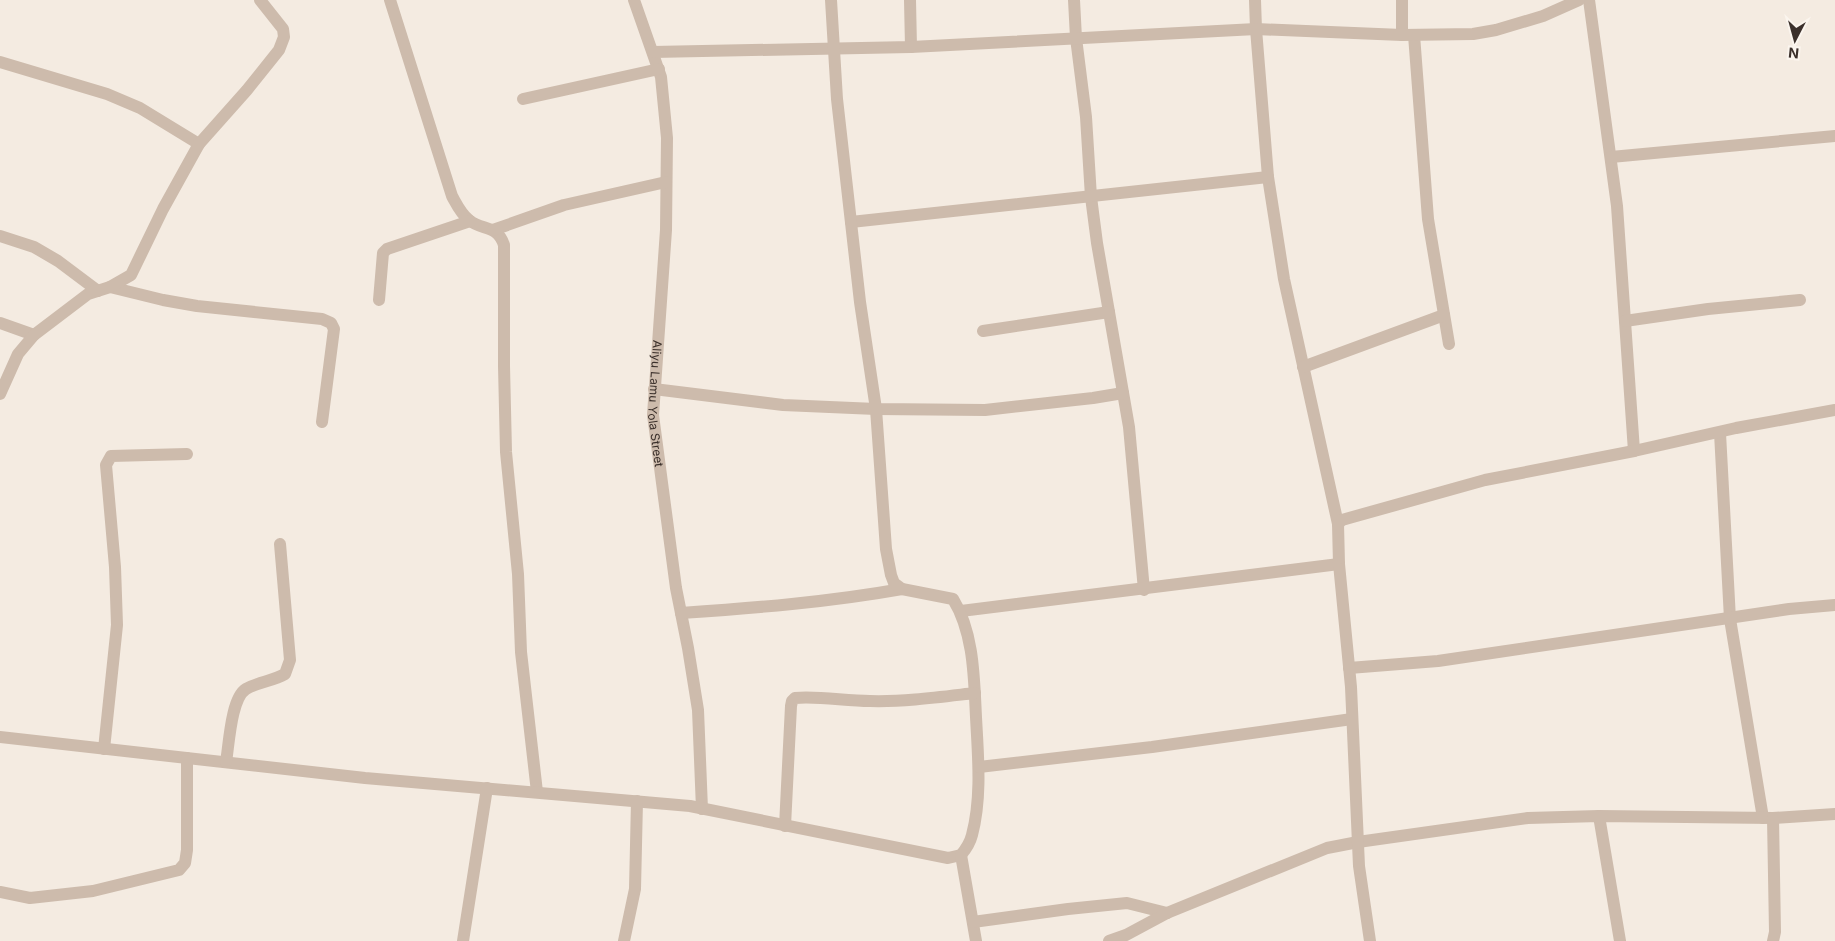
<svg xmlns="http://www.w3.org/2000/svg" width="1835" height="941" viewBox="0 0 1835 941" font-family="Inter,sans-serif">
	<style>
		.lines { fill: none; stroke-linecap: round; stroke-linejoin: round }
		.street { stroke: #cdbbac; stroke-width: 12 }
		.labels { text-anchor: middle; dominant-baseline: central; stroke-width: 4; stroke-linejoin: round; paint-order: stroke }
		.street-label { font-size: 12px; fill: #3b302b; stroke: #fbf5ee }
	</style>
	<rect width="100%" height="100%" fill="#f4ebe1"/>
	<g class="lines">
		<g class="street">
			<path d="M 390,0 L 452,196 C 457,205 461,214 469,220 C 482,231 497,224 504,245 L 504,366 L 506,452 L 518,574 L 521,652 L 537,792"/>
			<path id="s1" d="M 634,0 L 661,77 L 667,138 L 666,230 L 653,415 L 676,588 L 688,648 L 698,710 L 702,809"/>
			<polyline points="910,0 911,47"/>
			<polyline points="1074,0 1076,38 1086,117 1091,197 1097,243 1129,427 1144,590"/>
			<polyline points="1255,0 1256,29 1268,177 1284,279 1338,524"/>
			<polyline points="1402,0 1402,35"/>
			<polyline points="1589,0 1617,206 1634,451"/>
			<polyline points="1414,35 1428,219 1449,344"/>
			<polyline points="653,52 911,47 1256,29 1402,35 1473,34 1496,30 1543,16 1579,0"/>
			<polyline points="0,62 107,94 140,108 199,144"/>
			<polyline points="523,99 659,69"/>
			<polyline points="1611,157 1835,136"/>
			<polyline points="851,222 1268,177"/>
			<polyline points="493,230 564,205 666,182"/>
			<polyline points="0,236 34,247 58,261 98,291"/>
			<polyline points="110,287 163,300 197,306 322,319 331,323 334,329 322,422"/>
			<polyline points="379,300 383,253 387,249 470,221"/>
			<polyline points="1625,321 1708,309 1800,300"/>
			<polyline points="0,323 34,335"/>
			<polyline points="983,331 1109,312"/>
			<polyline points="1303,367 1444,315"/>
			<polyline points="654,389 783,405 876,409 985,410 1093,398 1123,393"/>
			<polyline points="0,394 18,354 34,335 88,294 110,287 131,275 163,209 199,144 247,90 279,50 284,37 283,29 260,0"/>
			<polyline points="1720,433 1730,619 1763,818"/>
			<polyline points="961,611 1339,564"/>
			<path d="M 681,613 C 755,608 829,602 902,589"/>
			<polyline points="1349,668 1438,661 1789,609 1835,605"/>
			<path d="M 0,737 L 365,778 L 690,806 L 948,858 L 961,855 C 966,849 970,843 972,835 C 982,797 978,756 976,717 C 974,678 974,633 953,599 L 902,589 L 894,583 L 891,575 L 886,549 L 876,409 L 860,302 L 837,99 L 831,0"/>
			<polyline points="104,749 117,625 115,567 106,465 111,456 187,454"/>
			<path d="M 226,762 C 229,745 231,698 246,689 C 258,682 273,681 285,674 L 290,660 L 280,544"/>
			<polyline points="979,767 1152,747 1352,719"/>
			<polyline points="1599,816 1620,941"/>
			<path d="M 785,826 L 791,706 L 792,701 L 795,698 C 820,696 845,701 870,701 C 904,702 940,697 975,693"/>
			<polyline points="961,855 976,941"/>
			<polyline points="0,892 30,898 93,891 179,870 185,863 187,850 187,758"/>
			<polyline points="973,922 1068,909 1127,903 1167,913"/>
			<polyline points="463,941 487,788"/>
			<polyline points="624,941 635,889 637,801"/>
			<polyline points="1109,941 1126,935 1167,913 1327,848 1358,842 1528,818 1599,816 1773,818 1835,814"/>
			<polyline points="1370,941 1359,866 1351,687 1339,564 1338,524 1342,520 1349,518 1485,480 1634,451 1736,428 1835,410"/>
			<polyline points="1773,941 1775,932 1773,818"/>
		</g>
	</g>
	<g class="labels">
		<g class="street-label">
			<text stroke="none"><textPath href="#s1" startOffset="409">Aliyu Lamu Yola Street</textPath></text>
		</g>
	</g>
	<g transform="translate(1795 40) rotate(186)" stroke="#fbf5ee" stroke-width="4" paint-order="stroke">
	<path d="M0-4L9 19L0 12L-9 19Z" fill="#3b302b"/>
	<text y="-8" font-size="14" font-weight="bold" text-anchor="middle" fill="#3b302b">N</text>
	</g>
</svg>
